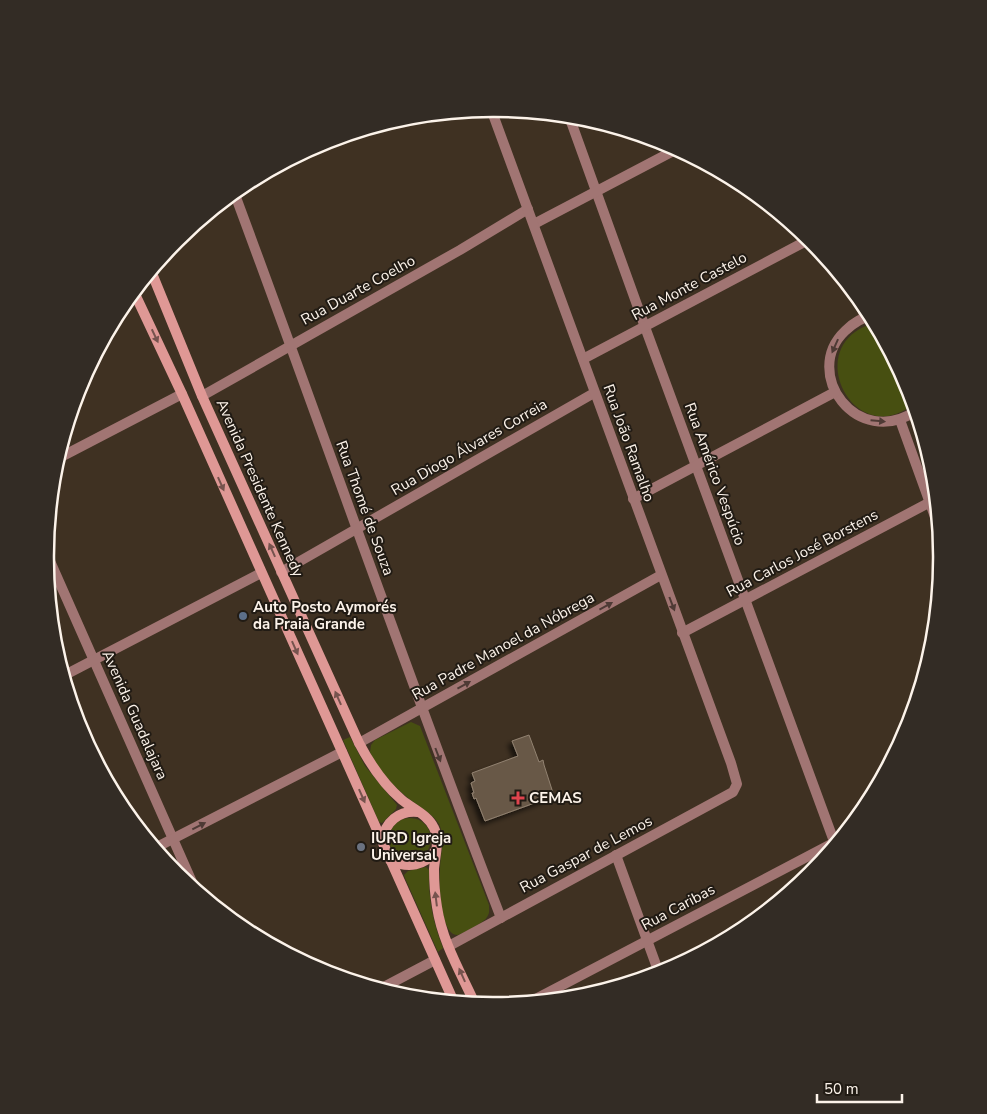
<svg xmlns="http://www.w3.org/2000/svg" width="987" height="1114" viewBox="0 0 987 1114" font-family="'Nunito Sans',sans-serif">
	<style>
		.green { fill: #474f11 }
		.building { fill: #675847; stroke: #928271; filter: url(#shadow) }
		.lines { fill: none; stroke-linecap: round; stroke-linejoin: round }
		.street { stroke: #a17573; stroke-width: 10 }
		.secondary { stroke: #df9895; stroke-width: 10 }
		.oneway { fill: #76534e }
		.oneway2 { fill: #4e3a35 }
		.service-dot { fill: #5c6f8a; stroke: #211b14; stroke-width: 2 }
		.health-dot { fill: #e0444e; stroke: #211b14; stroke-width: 2 }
		.worship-dot { fill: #6b7280; stroke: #211b14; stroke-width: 2 }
		.labels { text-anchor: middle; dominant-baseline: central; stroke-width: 4; stroke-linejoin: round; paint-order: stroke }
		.street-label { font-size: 15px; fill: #fcf3ea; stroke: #211b14 }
		.poi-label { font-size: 15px; font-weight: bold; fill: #fcf3ea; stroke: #211b14; text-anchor: start }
		.rim { fill: none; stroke: #fcf3ea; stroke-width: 2.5 }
	</style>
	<defs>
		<filter id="shadow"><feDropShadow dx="-4" dy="4" stdDeviation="2.5" flood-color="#0009"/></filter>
	</defs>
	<rect width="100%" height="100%" fill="#3f3122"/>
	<g class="green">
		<path d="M 875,323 L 908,386 L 913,404 C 854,453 798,343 875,323 Z"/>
		<path d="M 411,722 L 420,726 L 489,905 C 489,910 490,913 487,917 C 485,922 464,933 458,935 C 454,935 451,933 449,930 C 440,916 439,885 440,869 C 440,854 446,838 439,824 C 433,814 421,808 412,801 C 398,791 376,768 370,752 L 371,745 L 375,740 Z"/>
		<polygon points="350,737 365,766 397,805 396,809 382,823 379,822 343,740"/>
		<circle cx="410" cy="839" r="21"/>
		<path d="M 426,867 L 429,870 C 428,898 433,923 443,948 L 438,952 L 405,878 L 404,875 L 408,871 Z"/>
	</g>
	<polygon class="building" points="529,735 539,762 543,760 544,765 554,796 485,821 476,798 474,799 472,793 474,793 471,783 475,781 472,773 518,756 512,741"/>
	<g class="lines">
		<g class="street">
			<polyline points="569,116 645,327 835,844"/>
			<path d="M 234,192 C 324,434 408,677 501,918"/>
			<polyline points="534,224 677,149"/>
			<polyline points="857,297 865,317"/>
			<path d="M 871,316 C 860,318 852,324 845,331 C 801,373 857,450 916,411"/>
			<polyline points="583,359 810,239"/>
			<polyline points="202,396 460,250 528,209"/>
			<polyline points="900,420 939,528"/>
			<polyline points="57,459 182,394"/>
			<polyline points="633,499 835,392"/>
			<polyline points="46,552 196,891"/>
			<polyline points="281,572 594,393"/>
			<polyline points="682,633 936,499"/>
			<polyline points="63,676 261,573"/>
			<polyline points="359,743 661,575"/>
			<polyline points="155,848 342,752"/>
			<polyline points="616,855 659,973"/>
			<polyline points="449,946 733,792 737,784 731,763 491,109"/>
			<polyline points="380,989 435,960"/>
			<polyline points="530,1002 839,840"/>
		</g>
		<g class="secondary">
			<path d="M 151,271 L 202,396 L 359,743 C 370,764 383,784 402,800 C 413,809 428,815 434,828 C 440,840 435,856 434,869 C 434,882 435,895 437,907 C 442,941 461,973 475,1004"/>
			<polyline points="134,292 182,394 454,1002"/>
			<path d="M 382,841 C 385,822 399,810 418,812"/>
			<path d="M 390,860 C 408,869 425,866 436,850"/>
		</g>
	</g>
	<defs><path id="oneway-solid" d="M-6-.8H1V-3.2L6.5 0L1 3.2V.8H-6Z" transform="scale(1.25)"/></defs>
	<g class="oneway">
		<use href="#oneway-solid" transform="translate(155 336) rotate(65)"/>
		<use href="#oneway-solid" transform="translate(221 484) rotate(66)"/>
		<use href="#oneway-solid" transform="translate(272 550) rotate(-114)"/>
		<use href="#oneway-solid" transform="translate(295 648) rotate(66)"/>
		<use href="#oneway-solid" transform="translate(338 698) rotate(-114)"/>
		<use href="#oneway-solid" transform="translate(362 796) rotate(66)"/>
		<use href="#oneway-solid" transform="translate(436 899) rotate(-97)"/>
		<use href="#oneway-solid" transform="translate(462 975) rotate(-114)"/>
	</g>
	<g class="oneway2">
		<use href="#oneway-solid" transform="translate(835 346) rotate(114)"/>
		<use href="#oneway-solid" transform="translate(878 421) rotate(5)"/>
		<use href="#oneway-solid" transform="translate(672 604) rotate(69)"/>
		<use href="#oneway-solid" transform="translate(606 606) rotate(-29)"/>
		<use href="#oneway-solid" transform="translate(464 685) rotate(-29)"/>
		<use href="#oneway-solid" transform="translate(438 755) rotate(69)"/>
		<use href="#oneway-solid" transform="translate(199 826) rotate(-27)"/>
	</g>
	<circle class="service-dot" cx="243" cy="616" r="5"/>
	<path class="health-dot" d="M515.5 790.5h5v5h5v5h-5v5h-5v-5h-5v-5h5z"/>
	<circle class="worship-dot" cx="361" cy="847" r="5"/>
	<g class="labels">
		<g class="street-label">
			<text transform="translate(689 286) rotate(-28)">Rua Monte Castelo</text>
			<text transform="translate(358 290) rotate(-29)">Rua Duarte Coelho</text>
			<text transform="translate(629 443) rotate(70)">Rua João Ramalho</text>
			<text transform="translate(469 447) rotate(-30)">Rua Diogo Álvares Correia</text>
			<text transform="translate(715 474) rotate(70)">Rua Américo Vespúcio</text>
			<text transform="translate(260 488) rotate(66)">Avenida Presidente Kennedy</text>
			<text transform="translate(365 508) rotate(70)">Rua Thomé de Souza</text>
			<text transform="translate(802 553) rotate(-28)">Rua Carlos José Borstens</text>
			<text transform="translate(503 646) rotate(-29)">Rua Padre Manoel da Nóbrega</text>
			<text transform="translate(135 715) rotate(66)">Avenida Guadalajara</text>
			<text transform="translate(586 854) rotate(-28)">Rua Gaspar de Lemos</text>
			<text transform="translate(678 907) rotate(-28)">Rua Caribas</text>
		</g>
		<g class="poi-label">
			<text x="253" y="607">Auto Posto Aymorés<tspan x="253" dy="17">da Praia Grande</tspan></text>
			<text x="529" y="798">CEMAS</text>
			<text x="371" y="838">IURD Igreja<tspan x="371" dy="17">Universal</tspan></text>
		</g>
	</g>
	<path d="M0 0H987V1114H0ZM493 117H494A439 439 0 0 1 933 556V558A439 439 0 0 1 494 997H493A439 439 0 0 1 54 558V556A439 439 0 0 1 493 117Z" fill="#332c25" fill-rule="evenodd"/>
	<path class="rim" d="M493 117H494A439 439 0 0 1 933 556V558A439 439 0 0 1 494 997H493A439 439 0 0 1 54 558V556A439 439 0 0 1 493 117Z"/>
	<path d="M817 1094v8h85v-8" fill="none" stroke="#fcf3ea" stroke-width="2.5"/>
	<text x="824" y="1094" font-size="15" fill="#fcf3ea" stroke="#211b14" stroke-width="4" paint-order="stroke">50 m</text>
</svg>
